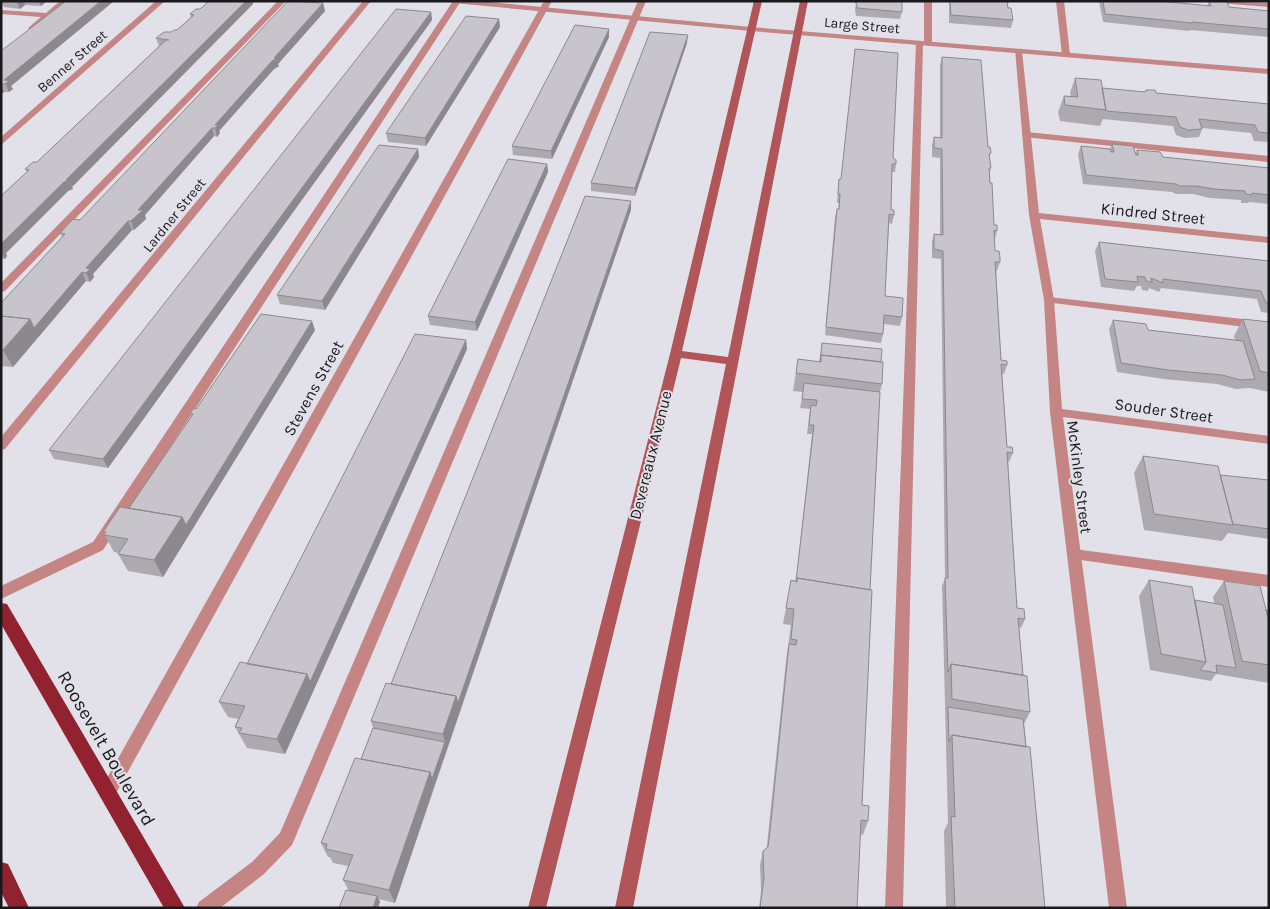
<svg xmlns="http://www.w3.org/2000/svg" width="1270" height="909" font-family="Karla,sans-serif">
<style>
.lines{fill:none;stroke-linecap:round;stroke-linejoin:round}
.service{fill:#c58585;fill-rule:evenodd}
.minor{fill:#c58585;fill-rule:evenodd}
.tertiary{fill:#c58585;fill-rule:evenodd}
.secondary{fill:#b15558;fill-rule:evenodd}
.trunk{fill:#92222f;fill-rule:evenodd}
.wall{fill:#aca9af}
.shaded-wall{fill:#8c898e}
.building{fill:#c8c4cb;stroke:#8c898e}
.labels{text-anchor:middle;stroke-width:4;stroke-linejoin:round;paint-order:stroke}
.far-street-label{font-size:14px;fill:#19191c;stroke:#e2e1e9}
.street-label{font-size:16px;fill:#19191c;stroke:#e2e1e9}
.near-street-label{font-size:19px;fill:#19191c;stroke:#e2e1e9}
</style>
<rect width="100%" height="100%" fill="#e2e1e9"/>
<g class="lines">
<path class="service" d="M60 1H69L32 30 28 28 41 17 1 14V10L46 13Z
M278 1H286L5 291 1 292V283Z
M453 1H461L103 550 1 599V586L93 542Z
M638 1H646L292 845 264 874 220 908H196L199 902 252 862 280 833Z
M924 1H932V44L928 46 924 44Z
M1213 1 1269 3V7L1217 3Z
M916 41 923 43 903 908H885Z
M1026 132 1269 156V162L1023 137 1022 135Z
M1049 297 1269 322V330L1045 302 1044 300Z
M1074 549 1269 575V587L1074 559 1069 558 1067 554 1069 550Z"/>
<path class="minor" d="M156 1H165L1 145V137Z
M363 1H371L5 449 1 450V437Z
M544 1H552L114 797 108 800 102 797 100 792 102 787Z
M1056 1H1064L1070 55 1066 57 1062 55Z
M1015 49 1022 51 1039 213 1269 237V243L1040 219 1054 300 1062 409 1269 436V444L1063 417 1127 908H1109L1050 412 1044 300 1029 215Z"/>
<path class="tertiary" d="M449 1H480L751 27 1269 69V74L751 31 453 3Z"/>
<path class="secondary" d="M754 1H762L682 351 728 357 800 1H808L633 908H615L726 364 681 358 546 908H528L670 354Z"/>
<path class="trunk" d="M1 603 7 604 185 908H164L1 624Z
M1 862 8 864 29 908H9L1 892Z"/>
</g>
<path class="wall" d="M1 1H47L41 6 25 5 20 9 4 7 2 3H1Z
M114 1 11 86 13 89 9 92H4L1 94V51Z
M209 1H252L253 4 72 187 73 189 68 191 6 253 7 256 5 259H1V196L27 172 25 169 37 162 159 46 156 38 177 30 191 17 190 14 200 9Z
M855 1H902V12L900 19 856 16 855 10 856 4 855 3Z
M949 1H1009L1007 6 1013 20 1011 28 949 23Z
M1099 1H1159L1207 6 1209 1 1229 7 1269 11V37L1190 30 1189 31 1103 22Z
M323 3 325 11 278 64 279 66 274 69 219 131 220 133 217 137 214 136 145 215 146 219 134 230H132L93 274 94 277 90 282 86 281 13 367 1 366V303L62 237 60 233 80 220Z
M431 12 432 20 108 468 54 459 49 450Z
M499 19 500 27 426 146 388 142 386 133Z
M609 37 552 159 513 155 512 146Z
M687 43 635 196 591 191V183Z
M855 49 893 158 896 164 895 172H892L891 210 894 215 892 224 889 223 885 296 902 317 900 326 884 324 883 334 881 343 825 335 835 217 837 209H838L839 203H837L838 188 839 179H841Z
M942 57 988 147 991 153 989 158 991 168 989 175 994 225 997 231 995 239H994L995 251 1000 262 997 271H996L1001 360 1007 365 1004 374H1002L1007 447 1013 453 1009 462 1008 461 1017 608 1025 619 1021 628 1019 627 1023 675 1030 712 1024 724 1045 908H946L944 831 948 823 942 586 945 579 941 259 932 258V242L934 234H940V158L932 157V145L934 137 940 138V65Z
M1075 78 1102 88 1145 92 1146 90 1156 93 1269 104V142L1254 141 1251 133 1202 128V129L1199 137 1185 138 1176 135 1173 126 1103 119 1100 126 1060 121 1058 112 1064 96H1071L1070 93Z
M1112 144 1136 153 1137 150 1163 157 1269 168V204L1249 202 1248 203H1241V200L1210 198 1193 194H1176L1172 192 1083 184 1078 154 1081 146 1110 149Z
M418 149 419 157 325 310 280 304 277 295Z
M547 164 548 172 477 331 430 325 428 316Z
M631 210 395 903 379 899 380 902 349 891 343 880 348 866 333 863 330 857H328L321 843 361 759 373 728 371 721 391 684Z
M1099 242 1269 261V313L1261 312 1257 299 1161 288 1159 292 1149 288 1148 291 1142 290 1141 286H1137L1134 291 1101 287 1095 251Z
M1243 319 1269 322V392L1250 388 1236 389 1217 384 1164 379 1117 372 1109 329 1113 320 1148 330 1235 340 1234 336Z
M315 330 163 577 128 571 118 554 119 553 114 552 103 532 129 508 191 416 190 413 196 409Z
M466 340 467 349 285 754 247 748 235 727 238 719 228 717 219 702 247 664Z
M822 343 881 362 882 384 880 392 870 590 862 805 868 821 863 835 860 834 857 908H759L761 891 760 865 763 851 767 849V845L786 661 791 625 783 624 791 580 796 581 812 434H807L810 409 800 408 803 392 793 391 798 359 820 362Z
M1143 456 1220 475 1269 480V539L1228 533 1222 541 1144 530 1134 473Z
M1149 580 1195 600 1214 603 1213 597 1224 581 1266 610 1269 611V683L1216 674 1211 681 1150 670 1139 596Z"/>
<path class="shaded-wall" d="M16 1H23L25 5 20 9Z
M39 1H47L41 6Z
M101 1H114L11 86 13 89 9 92 4 80Z
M246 1H252L253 4 72 187 73 189 68 191 6 253 7 256 5 259 1 252V244Z
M323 3 325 11 278 64 279 66 274 69 219 131 220 133 217 137 215 128V125Z
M431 12 432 20 108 468 103 459Z
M499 19 500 27 426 146 425 138Z
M609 29V37L552 159 551 151Z
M688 35 687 43 635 196V188Z
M1 85 4 92 1 94Z
M212 128 214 136 145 215 146 219 134 230 131 221 138 210Z
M418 149 419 157 325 310 322 301Z
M547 164 548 172 477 331 475 322Z
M631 201V210L434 787 432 779 445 742 443 734Z
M128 221 132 230 93 274 94 277 90 282 86 273V268Z
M82 272 86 281 13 367 3 350 30 319Z
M312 321 315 330 163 577 154 560 182 517Z
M466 340 467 349 285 754 277 739 307 674Z
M430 772 434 787 395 903 389 890Z
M377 896 380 902 378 908H373Z"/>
<path class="building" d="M66 1H101L4 80 9 81 5 84H1V51Z
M209 1H246L66 180H69L64 182 1 244V196L29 170 25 169 33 162H37L166 40H169L156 38 164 32H171L174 30H177L194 15 190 14 196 9H200Z
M288 1 323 3 274 58H277L272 61 215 125H218L215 128H212L138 210H143L131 221H128L86 268 90 269 86 273 82 272 34 328 30 319 1 316V303L65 234 60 233 73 219 80 220Z
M856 1H902V12L857 8 856 2Z
M950 1H1007L1008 8H1011L1013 20 951 15Z
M1103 1H1159L1211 6 1209 1H1222L1227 2 1229 7 1269 11V29L1192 22V23L1105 14Z
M396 9 431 12 103 459 49 450Z
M466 16 499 19 425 138 386 133Z
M575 25 609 29 551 151 512 146Z
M650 32 688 35 635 188 591 183Z
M855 49 898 53 893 158 896 160V164H892L891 210H894V215L889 214 885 296 903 298 902 317 884 315 883 334 826 327 837 209H839L840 194H838L839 179H841Z
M942 57 981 60 988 147H990L991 153 989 154 991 168H989L990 183H992L994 225H997V231L994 230 995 251H999L1000 257V262H995L1001 360 1007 361V365L1001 364 1007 447H1012L1013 453 1007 452 1017 608 1024 609 1025 619 1018 618 1023 675 951 664 948 672 945 578H948L943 251 934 249V234L943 235 942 149 934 148V137L942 138Z
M1075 78 1101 80 1106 110 1065 105 1064 96 1078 97Z
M1102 88 1145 92 1146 90H1155L1156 93 1269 104V133L1258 132 1255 125 1199 119 1202 129 1188 130 1180 127 1176 117 1106 111Z
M1112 144 1133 146 1136 155H1138L1137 150 1160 152 1163 157 1269 168V195L1252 193V195L1246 194 1245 191 1214 189 1197 186H1180L1176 184 1086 175 1081 146 1110 149 1111 152H1114Z
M379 145 418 149 322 301 277 295Z
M508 159 547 164 475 322 428 316Z
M585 196 631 201 458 703 456 696 391 684Z
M1099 242 1269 261V303H1266L1261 291 1163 279V283L1151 278 1152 282 1146 281 1145 277 1137 276 1138 282 1105 279Z
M261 314 312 321 186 525 182 517 129 508 193 414 190 413 194 408 196 409Z
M1 316 30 319 3 350H1Z
M1243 319 1269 322V373L1260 371Z
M1113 320 1146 324 1148 330 1243 341 1255 379 1241 380 1222 375 1168 370 1121 363Z
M415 334 466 340 310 682 307 674 247 664Z
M822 343 882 349 881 362 821 355 820 362Z
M821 355 883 362 882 384 796 373 798 359 821 362Z
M804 383 880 392 870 590 797 578 796 581 814 425H809L811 405 816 406 817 400 802 399Z
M1143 456 1218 466 1233 525 1154 514Z
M1220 475 1269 480V529L1233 524Z
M120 507 182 517 154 560 118 554 128 539 104 535 106 532H103Z
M797 578 872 590 862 805 869 806 868 821 861 820 857 908H760L764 878 763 851 768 847 770 831 789 644 796 645 797 640 791 639 794 609 786 608 791 580 797 582Z
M1149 580 1192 587 1206 662 1161 654Z
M1224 581 1260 586 1269 621V665L1242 661Z
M1195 600 1223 605 1236 668 1216 665 1217 673 1200 670 1206 662Z
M1266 610 1269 611V621Z
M240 662 307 674 277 739 239 733 242 728 235 727 245 706 219 702Z
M951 664 1027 676 1030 712 952 699Z
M386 683 456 696 443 734 371 721Z
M948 707 1023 719 1026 747 952 735 949 742Z
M373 728 445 742 432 779 430 772 361 759Z
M952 735 1030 747 1045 908H955L951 816 955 817Z
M355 758 430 772 389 890 343 880 353 855 326 849 327 844 321 843Z
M346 890 377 896 373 908H339Z"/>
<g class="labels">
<g class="far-street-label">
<text transform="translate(862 25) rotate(5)" y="5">Large Street</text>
<text transform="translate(72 61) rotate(-41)" y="5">Benner Street</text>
<text transform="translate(174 215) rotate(-51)" y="5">Lardner Street</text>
</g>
<g class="street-label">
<text transform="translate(1153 213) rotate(6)" y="6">Kindred Street</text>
<text transform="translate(313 388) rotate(-61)" y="6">Stevens Street</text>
<text transform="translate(1164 410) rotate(8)" y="6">Souder Street</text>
<text transform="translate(650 455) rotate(-76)" y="6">Devereaux Avenue</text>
<text transform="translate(1080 477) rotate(83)" y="6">McKinley Street</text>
</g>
<g class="near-street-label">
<text transform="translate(107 748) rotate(60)" y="7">Roosevelt Boulevard</text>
</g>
</g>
<rect width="1270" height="909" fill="none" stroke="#19191c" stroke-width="5"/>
</svg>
